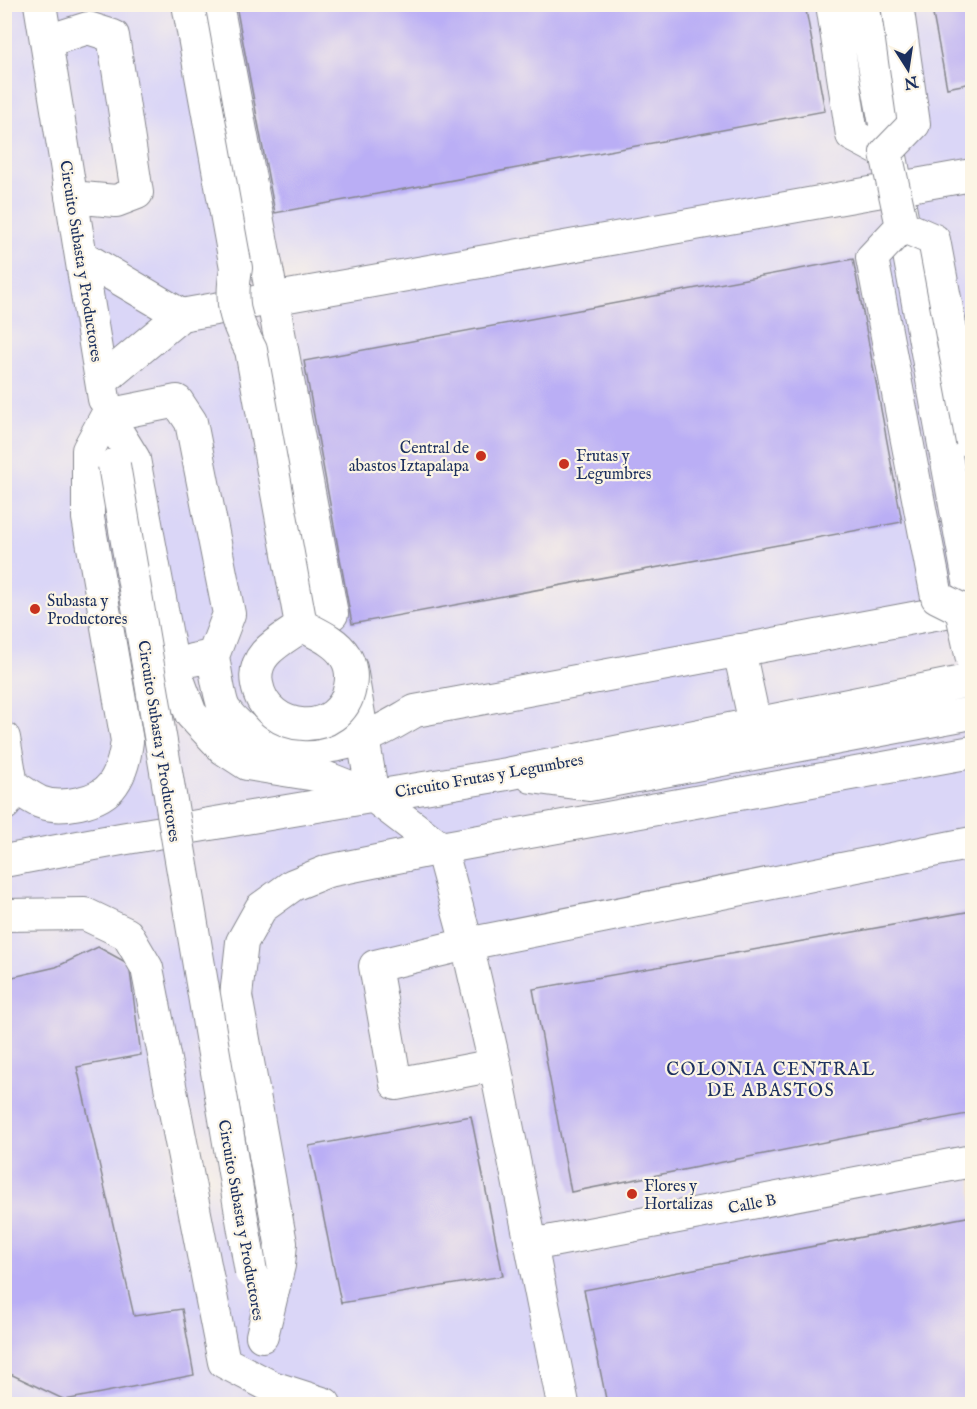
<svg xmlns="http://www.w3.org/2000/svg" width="977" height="1409" font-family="'IM FELL English',serif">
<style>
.built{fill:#dad6f7}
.building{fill:#baaef5}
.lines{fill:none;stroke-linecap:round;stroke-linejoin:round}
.minor-casing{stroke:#86878e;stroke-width:34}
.minor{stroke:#fff;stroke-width:32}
.minor-bridge-casing{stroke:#86878e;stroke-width:34;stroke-linecap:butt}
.minor-bridge{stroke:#fff;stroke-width:32}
.poi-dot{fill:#c8321e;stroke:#fcf5e5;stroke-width:2}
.labels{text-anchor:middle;stroke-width:4.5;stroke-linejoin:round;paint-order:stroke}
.street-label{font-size:16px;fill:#1b2f5e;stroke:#fcf5e5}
.poi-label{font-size:16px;fill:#1b2f5e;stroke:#fcf5e5;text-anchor:start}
.neighbourhood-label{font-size:18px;letter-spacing:1.5px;fill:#1b2f5e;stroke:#fcf5e5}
</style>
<rect width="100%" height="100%" fill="#fcf5e5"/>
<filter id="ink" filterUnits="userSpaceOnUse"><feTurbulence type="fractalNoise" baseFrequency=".0167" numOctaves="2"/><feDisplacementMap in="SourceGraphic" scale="12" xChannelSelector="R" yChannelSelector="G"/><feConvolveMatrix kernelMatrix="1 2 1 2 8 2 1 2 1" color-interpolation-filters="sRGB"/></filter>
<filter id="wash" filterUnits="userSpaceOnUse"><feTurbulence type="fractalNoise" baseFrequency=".008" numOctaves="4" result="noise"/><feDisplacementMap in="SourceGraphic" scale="24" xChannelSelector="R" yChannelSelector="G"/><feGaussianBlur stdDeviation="1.35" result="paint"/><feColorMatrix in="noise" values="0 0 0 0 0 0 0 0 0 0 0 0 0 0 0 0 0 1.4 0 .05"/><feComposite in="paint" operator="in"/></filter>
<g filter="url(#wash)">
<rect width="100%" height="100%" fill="#f1dfbe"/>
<path class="built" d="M5 5H972V1404H5Z"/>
<g id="blocks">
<path class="building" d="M931 4H972V83L947 88Z
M236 5H805L825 111 275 213Z
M853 259 902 522 352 624 304 361Z
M972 911V1113L571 1192 533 989Z
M98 947 129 964 141 1055 77 1067 134 1316 182 1309 194 1375 65 1400 4 1371V979L56 967Z
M471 1116 503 1276 341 1303 309 1146Z
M972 1216V1404H607L584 1290Z"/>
</g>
</g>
<g filter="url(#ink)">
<use href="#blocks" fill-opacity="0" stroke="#86878e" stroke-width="1.5"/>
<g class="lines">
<defs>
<path id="minor" d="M40 4 104 399
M217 4 332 614
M832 4 852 135 886 153
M863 4 969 581
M47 41 88 28 113 36 137 193 116 201 71 197
M81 256 181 315
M102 381 181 315 972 175
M107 415 134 459 172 663 191 714 224 749 247 764 322 776 373 796 441 848 467 944 495 1065 563 1404
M107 415 177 401 191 422 229 614 213 656 192 660
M739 650 755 724
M213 656C215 668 220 702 225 710 255 753 317 755 363 738 381 732 399 720 415 711L972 607
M351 668 373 796
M4 738 12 785 5 804
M532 777 589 785 972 713
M12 785C21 790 30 798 40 802 60 810 100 803 113 784 122 771 125 757 127 741L88 518V450L107 415
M4 861 121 839 507 774 972 680
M4 915 85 914 127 934 147 968 224 1362 272 1387 325 1404
M495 1065 396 1084 375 966 467 944 972 843
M531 1245 972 1161
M262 1336 279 1265 281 1243 236 996 242 942 261 908 293 885 328 871 441 848 972 752"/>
</defs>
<use href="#minor" class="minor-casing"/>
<use href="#minor" class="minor"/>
<defs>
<path id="minor-bridge" d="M188 4 236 268C230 304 234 318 251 350L301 625C316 633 336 641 345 656 351 665 352 677 350 687 341 739 266 735 257 684 252 658 273 645 293 632
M897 4 914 124 886 153 902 226
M902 226 872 258 937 597 961 609 972 659
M902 226 934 240 972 442
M114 465 251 1272"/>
</defs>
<use href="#minor-bridge" class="minor-bridge-casing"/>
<use href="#minor-bridge" class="minor-bridge"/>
</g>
</g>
<g class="poi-dot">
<circle cx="481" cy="456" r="6"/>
<circle cx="564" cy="464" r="6"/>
<circle cx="35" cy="609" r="6"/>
<circle cx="632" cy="1194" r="6"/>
</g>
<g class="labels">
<g class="street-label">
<text transform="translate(82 261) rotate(81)" y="6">Circuito Subasta y Productores</text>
<text transform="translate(160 741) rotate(81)" y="6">Circuito Subasta y Productores</text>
<text transform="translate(489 775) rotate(-10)" y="6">Circuito Frutas y Legumbres</text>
<text transform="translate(752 1203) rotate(-11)" y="6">Calle B</text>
<text transform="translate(242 1220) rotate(80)" y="6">Circuito Subasta y Productores</text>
</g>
<g class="poi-label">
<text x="469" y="453" text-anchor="end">Central de<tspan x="469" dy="18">abastos Iztapalapa</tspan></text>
<text x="576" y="461">Frutas y<tspan x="576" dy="18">Legumbres</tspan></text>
<text x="47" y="606">Subasta y<tspan x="47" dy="18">Productores</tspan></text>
<text x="644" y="1191">Flores y<tspan x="644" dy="18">Hortalizas</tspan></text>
</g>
<g class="neighbourhood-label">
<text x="771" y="1075">COLONIA CENTRAL<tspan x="771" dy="21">DE ABASTOS</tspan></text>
</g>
</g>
<rect width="977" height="1409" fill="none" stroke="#fcf5e5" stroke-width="24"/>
<g transform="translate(908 69) rotate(168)" stroke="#fcf5e5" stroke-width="4.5" paint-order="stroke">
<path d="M0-4.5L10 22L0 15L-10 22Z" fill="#1b2f5e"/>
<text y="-9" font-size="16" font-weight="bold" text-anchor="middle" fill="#1b2f5e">N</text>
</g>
</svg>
